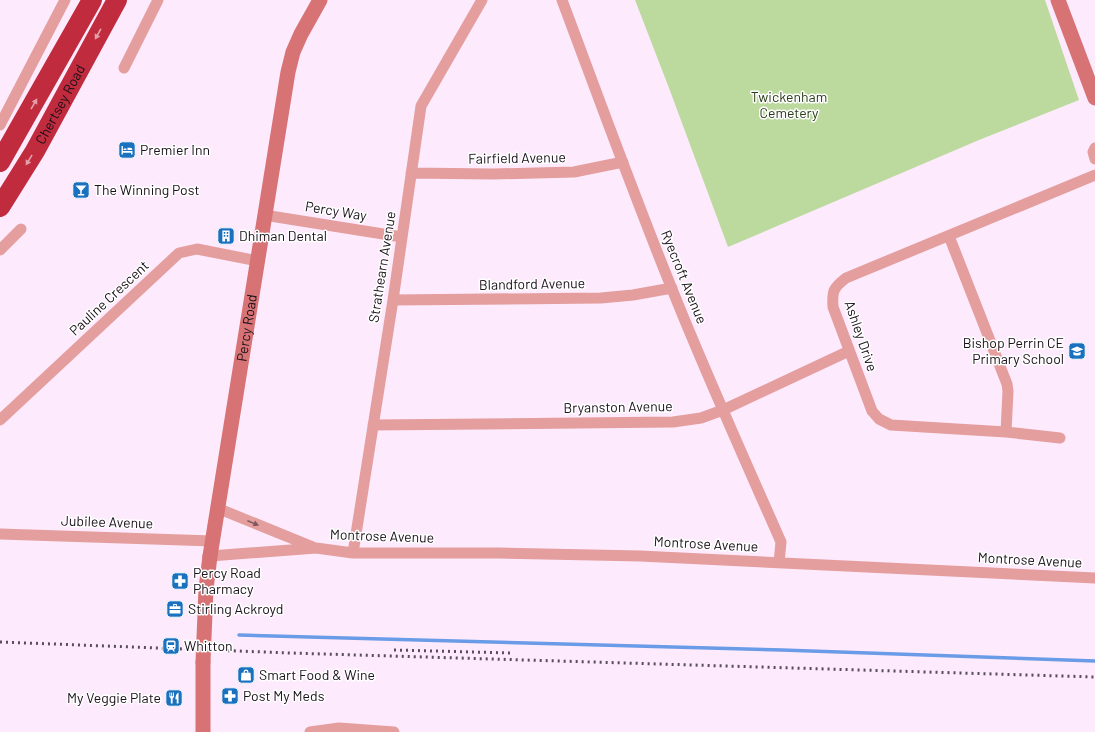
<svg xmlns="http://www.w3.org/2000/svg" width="1095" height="732" font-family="Barlow,sans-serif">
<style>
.green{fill:#bcda9e}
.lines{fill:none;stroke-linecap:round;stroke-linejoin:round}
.stream{stroke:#6a9be7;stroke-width:3.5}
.street{stroke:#e49e9e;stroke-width:11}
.secondary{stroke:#d77375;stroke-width:15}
.highway{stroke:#c12b3e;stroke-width:20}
.rail{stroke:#594d59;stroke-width:3;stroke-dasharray:2 4;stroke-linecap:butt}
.secondary-bridge{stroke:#d77375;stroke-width:15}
.oneway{fill:#e3a0a8}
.oneway2{fill:#7e585c}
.labels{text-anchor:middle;stroke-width:3;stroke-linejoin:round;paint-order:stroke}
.park-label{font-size:14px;fill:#2b3c18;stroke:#fff}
.street-label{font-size:14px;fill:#191119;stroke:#fff}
.poi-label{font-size:14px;fill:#191119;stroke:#fff;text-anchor:start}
</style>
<rect width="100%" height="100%" fill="#fdeafd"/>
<path class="green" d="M635 0H1045L1079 100 979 140 728 247 669 88Z"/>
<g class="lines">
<path class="stream" d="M239 635 782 650 1095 661"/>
<path class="street" d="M562 0C598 96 633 193 672 289 706 374 744 458 781 542L779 563
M124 68 158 0
M0 125 65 0
M1095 148 1093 152 1095 159
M411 173 493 174 574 172 623 162
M264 215 402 237
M949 236 1007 384 1008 391 1006 432
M0 250 21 229
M393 300 601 298 633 295 672 288
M0 420 179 253 197 249 258 261
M373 425 673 422 701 418 723 410 849 351
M1060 438 1006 432 891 425 879 419 872 411 833 307C832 291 833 288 846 278L1095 175
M217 508 313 547
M0 534 213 541
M353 553 393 300 421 106 482 0
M210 556 316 548 353 553H500L640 556 1095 578
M310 732 339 728 394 732"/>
<g class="secondary">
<path d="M1058 0 1095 98"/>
<path id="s1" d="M210 556 288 72 293 52 301 34 320 0"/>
<path d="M203 732V662"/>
</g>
<g class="highway">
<path d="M0 162 92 0"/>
<path id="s2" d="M0 207 35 151 117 0"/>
</g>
<path class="rail" d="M0 642 290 653 1095 677
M394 650 512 653"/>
<path class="secondary-bridge" d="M203 662 206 589 210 556"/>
</g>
<defs><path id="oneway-solid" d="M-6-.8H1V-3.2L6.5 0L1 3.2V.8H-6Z"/></defs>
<g class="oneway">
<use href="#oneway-solid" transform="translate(98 34) rotate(119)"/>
<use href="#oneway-solid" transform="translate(34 104) rotate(-60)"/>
<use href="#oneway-solid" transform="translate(29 160) rotate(121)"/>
</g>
<use class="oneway2" href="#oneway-solid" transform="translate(253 523) rotate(22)"/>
<defs>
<symbol id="hotel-square" viewBox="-11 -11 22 22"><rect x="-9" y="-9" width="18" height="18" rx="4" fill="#1a71be" stroke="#fff"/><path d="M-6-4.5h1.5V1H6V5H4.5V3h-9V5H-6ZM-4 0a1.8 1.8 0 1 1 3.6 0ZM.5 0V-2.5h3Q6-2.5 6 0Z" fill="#fff"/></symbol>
<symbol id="bar-square" viewBox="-11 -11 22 22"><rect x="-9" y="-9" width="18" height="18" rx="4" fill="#1a71be" stroke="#fff"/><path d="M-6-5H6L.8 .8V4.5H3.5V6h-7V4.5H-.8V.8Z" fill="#fff"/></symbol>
<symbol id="building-square" viewBox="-11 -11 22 22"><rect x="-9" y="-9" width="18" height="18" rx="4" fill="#1a71be" stroke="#fff"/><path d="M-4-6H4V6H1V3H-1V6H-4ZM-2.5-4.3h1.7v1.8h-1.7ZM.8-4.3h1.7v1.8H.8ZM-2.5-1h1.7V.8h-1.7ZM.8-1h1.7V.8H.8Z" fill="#fff"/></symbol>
<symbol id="school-square" viewBox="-11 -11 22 22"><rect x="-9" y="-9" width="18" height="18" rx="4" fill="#1a71be" stroke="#fff"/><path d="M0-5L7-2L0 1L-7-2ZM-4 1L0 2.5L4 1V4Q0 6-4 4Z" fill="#fff"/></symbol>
<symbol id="pharmacy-square" viewBox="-11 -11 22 22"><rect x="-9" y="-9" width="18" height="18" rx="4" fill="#1a71be" stroke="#fff"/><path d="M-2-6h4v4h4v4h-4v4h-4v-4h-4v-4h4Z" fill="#fff"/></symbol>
<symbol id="office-square" viewBox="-11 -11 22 22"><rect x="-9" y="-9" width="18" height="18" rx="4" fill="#1a71be" stroke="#fff"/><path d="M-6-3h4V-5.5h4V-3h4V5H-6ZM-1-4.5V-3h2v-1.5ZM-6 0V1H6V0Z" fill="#fff"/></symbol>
<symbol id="station-square" viewBox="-11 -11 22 22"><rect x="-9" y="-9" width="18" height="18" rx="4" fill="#1a71be" stroke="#fff"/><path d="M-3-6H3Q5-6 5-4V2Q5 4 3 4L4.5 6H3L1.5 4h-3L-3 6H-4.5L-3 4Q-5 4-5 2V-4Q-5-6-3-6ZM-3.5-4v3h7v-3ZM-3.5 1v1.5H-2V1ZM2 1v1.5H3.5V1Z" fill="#fff"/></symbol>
<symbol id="shop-square" viewBox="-11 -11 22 22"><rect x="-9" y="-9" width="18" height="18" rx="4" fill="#1a71be" stroke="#fff"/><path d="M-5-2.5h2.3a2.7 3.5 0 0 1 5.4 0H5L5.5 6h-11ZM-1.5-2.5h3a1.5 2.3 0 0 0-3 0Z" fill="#fff"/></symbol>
<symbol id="restaurant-square" viewBox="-11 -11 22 22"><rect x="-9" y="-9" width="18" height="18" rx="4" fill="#1a71be" stroke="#fff"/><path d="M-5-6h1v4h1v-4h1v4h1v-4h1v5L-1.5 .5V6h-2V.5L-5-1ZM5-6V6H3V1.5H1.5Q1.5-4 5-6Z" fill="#fff"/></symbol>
</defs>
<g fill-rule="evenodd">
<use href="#hotel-square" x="117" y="140" width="20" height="20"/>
<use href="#bar-square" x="71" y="180" width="20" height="20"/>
<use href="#building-square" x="216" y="226" width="20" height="20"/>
<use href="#school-square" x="1067" y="341" width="20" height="20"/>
<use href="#pharmacy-square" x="170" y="571" width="20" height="20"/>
<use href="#office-square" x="165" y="599" width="20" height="20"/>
<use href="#station-square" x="161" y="636" width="20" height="20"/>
<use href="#shop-square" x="236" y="665" width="20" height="20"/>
<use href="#pharmacy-square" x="220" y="686" width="20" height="20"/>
<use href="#restaurant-square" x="164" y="688" width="20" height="20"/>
</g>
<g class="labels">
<g class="park-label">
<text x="789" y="102">Twickenham<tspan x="789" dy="16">Cemetery</tspan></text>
</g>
<g class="street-label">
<text dy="5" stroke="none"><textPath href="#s2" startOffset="119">Chertsey Road</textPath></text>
<text transform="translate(517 158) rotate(-1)" y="5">Fairfield Avenue</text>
<text transform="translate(336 211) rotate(9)" y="5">Percy Way</text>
<text transform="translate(382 267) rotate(-81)" y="5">Strathearn Avenue</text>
<text transform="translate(684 277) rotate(68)" y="5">Ryecroft Avenue</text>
<text transform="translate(532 284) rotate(-1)" y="5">Blandford Avenue</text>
<text transform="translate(109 298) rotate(-43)" y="5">Pauline Crescent</text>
<text dy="5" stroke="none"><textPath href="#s1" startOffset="231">Percy Road</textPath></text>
<text transform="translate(861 336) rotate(71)" y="5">Ashley Drive</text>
<text transform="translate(618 407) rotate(-1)" y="5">Bryanston Avenue</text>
<text transform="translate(107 522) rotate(2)" y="5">Jubilee Avenue</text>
<text transform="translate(382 536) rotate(2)" y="5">Montrose Avenue</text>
<text transform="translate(706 544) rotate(3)" y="5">Montrose Avenue</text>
<text transform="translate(1030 560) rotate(3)" y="5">Montrose Avenue</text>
</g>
<g class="poi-label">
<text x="140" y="155">Premier Inn</text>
<text x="94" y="195">The Winning Post</text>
<text x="239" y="241">Dhiman Dental</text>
<text x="1064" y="348" text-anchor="end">Bishop Perrin CE<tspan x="1064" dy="16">Primary School</tspan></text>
<text x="193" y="578">Percy Road<tspan x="193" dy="16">Pharmacy</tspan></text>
<text x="188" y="614">Stirling Ackroyd</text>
<text x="184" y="651">Whitton</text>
<text x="259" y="680">Smart Food &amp; Wine</text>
<text x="243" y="701">Post My Meds</text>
<text x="161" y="703" text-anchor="end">My Veggie Plate</text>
</g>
</g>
</svg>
